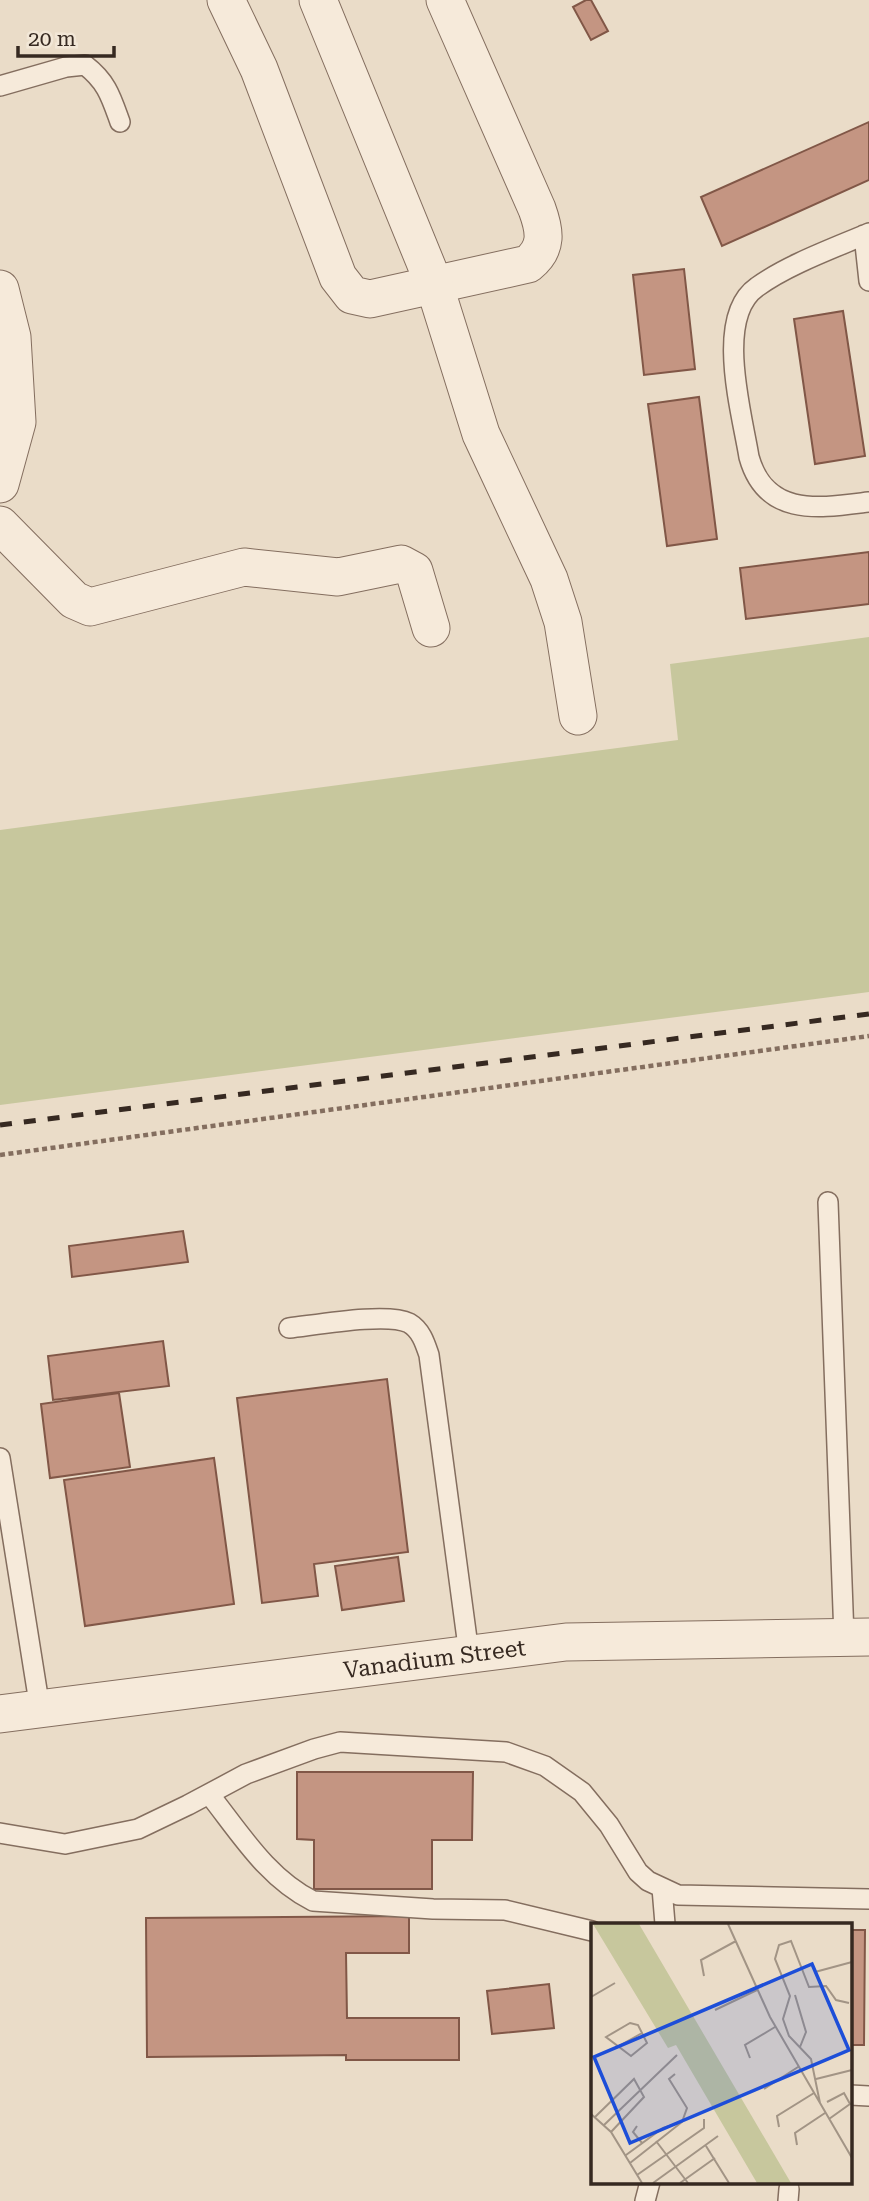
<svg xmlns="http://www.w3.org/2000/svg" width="869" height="2201" font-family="'Roboto Serif',serif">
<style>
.green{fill:#c7c79d}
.building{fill:#c49582;stroke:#815747;stroke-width:2}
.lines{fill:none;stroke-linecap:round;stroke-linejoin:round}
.service-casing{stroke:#846e5f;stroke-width:22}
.minor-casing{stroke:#846e5f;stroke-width:39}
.path{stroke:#846e5f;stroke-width:4.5;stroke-dasharray:5 3.5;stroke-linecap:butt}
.service{stroke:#f6eada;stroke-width:19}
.minor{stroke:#f6eada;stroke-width:37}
.rail{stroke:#362921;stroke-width:5;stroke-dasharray:12 12;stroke-linecap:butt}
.labels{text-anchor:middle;stroke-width:5;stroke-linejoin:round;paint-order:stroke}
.street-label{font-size:23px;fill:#362921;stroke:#f2e7d7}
.inset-road{fill:none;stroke:#a29485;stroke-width:2}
.view{fill:#1d4ed8;fill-opacity:0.15;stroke:#1d4ed8;stroke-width:3.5}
.inset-edge{fill:none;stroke:#362921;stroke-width:3.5}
</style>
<rect width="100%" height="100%" fill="#eadcc8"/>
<path class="green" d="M869 637V992L0 1105V830L678 740 670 664Z"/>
<path class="building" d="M586 0H591L608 31 591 40 573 7Z
M869 122V180L722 246 701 197Z
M684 269 695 369 644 375 633 275Z
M843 311 865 456 815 464 794 319Z
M699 397 717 539 667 546 648 404Z
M869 552V604L746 619 740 568Z
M183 1231 188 1262 72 1277 69 1246Z
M163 1341 169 1386 53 1400 48 1356Z
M387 1379 408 1552 314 1564 318 1596 262 1603 237 1398Z
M119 1393 130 1467 50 1478 41 1404Z
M214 1458 234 1604 85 1626 64 1480Z
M398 1557 404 1601 342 1610 335 1566Z
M297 1772H473L472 1840H432V1889H314V1840L297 1839Z
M409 1916V1953H346L347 2018H459V2060H346V2055L147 2057 146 1918Z
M850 1930H865L864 2045H850Z
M549 1984 554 2028 492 2034 487 1991Z"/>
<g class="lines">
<defs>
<path id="service" d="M0 86 66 67 85 65C107 82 111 97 120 122
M869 233C834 248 787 265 757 287 714 317 742 413 749 457 766 518 820 508 869 502
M864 235 869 281
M828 1202 844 1637
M289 1328C316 1325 387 1312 409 1323 421 1330 425 1343 429 1355L469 1654
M0 1458 40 1709
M209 1794C240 1833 267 1878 313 1901L433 1909 505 1910 592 1931
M0 1833 65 1844 138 1829 188 1805 246 1774 314 1749 340 1742 506 1752 545 1766 582 1792 609 1825 638 1872 648 1881 678 1895 869 1899
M662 1888 665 1924
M850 2095 869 2096
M645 2201 650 2182
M788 2201 789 2189"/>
<g id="minor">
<path d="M226 0 259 69 338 277 352 295 370 299 528 264C548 248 545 231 537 209L445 0"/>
<path d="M318 0 434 284 481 434 549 579 563 622 578 716"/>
<path d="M0 289 12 337 17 422 0 484"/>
<path d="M0 525 74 600 90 607 244 567 338 577 401 564 414 571 431 628"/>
<path id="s1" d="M0 1714 566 1642 869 1637"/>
</g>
</defs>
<use href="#service" class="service-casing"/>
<use href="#minor" class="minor-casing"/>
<path class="path" d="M0 1155 869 1036"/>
<use href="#service" class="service"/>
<use href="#minor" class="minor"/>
<path class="rail" d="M0 1125 869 1014"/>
</g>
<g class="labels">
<g class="street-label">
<text dy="8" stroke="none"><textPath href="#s1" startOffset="438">Vanadium Street</textPath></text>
</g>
</g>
<g transform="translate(591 1923)">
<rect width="261" height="261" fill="#eadcc8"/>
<path d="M2 1H48L200 260H166L85 122 77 125Z" fill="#c7c79d"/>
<path class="inset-road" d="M137 1 179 94 261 235M224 49 261 39M113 53 110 37 145 18M204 72 215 109 209 124M0 74 24 60M124 87 166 67M39 100 47 102 56 120 40 133 15 114ZM26 124 51 110M159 135 154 122 184 104M225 156 261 147M173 166 207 144M236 179 253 170 259 181 238 196M229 180 220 136 198 113 192 96 199 73 184 36 188 22 200 18 218 64 235 63 245 77 258 80M0 191 20 209 51 260M4 194 43 156 53 174 20 209M13 202 86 132M46 203 42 209 51 220M188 204 186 193 223 170M65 218 97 260M206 222 204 210 234 190M115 223 138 260M35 232 72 205 91 199M39 240 91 199 96 185 78 156 84 151M46 252 113 205V196M62 260 127 213M89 260 124 235"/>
<path class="view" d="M221 41 258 127 39 220 3 134Z"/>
<rect width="261" height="261" class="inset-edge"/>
</g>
<path d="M18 46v10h96v-10" fill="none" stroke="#362921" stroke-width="3.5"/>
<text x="28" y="46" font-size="21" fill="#362921" stroke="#f2e7d7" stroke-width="5" paint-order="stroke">20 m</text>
</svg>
